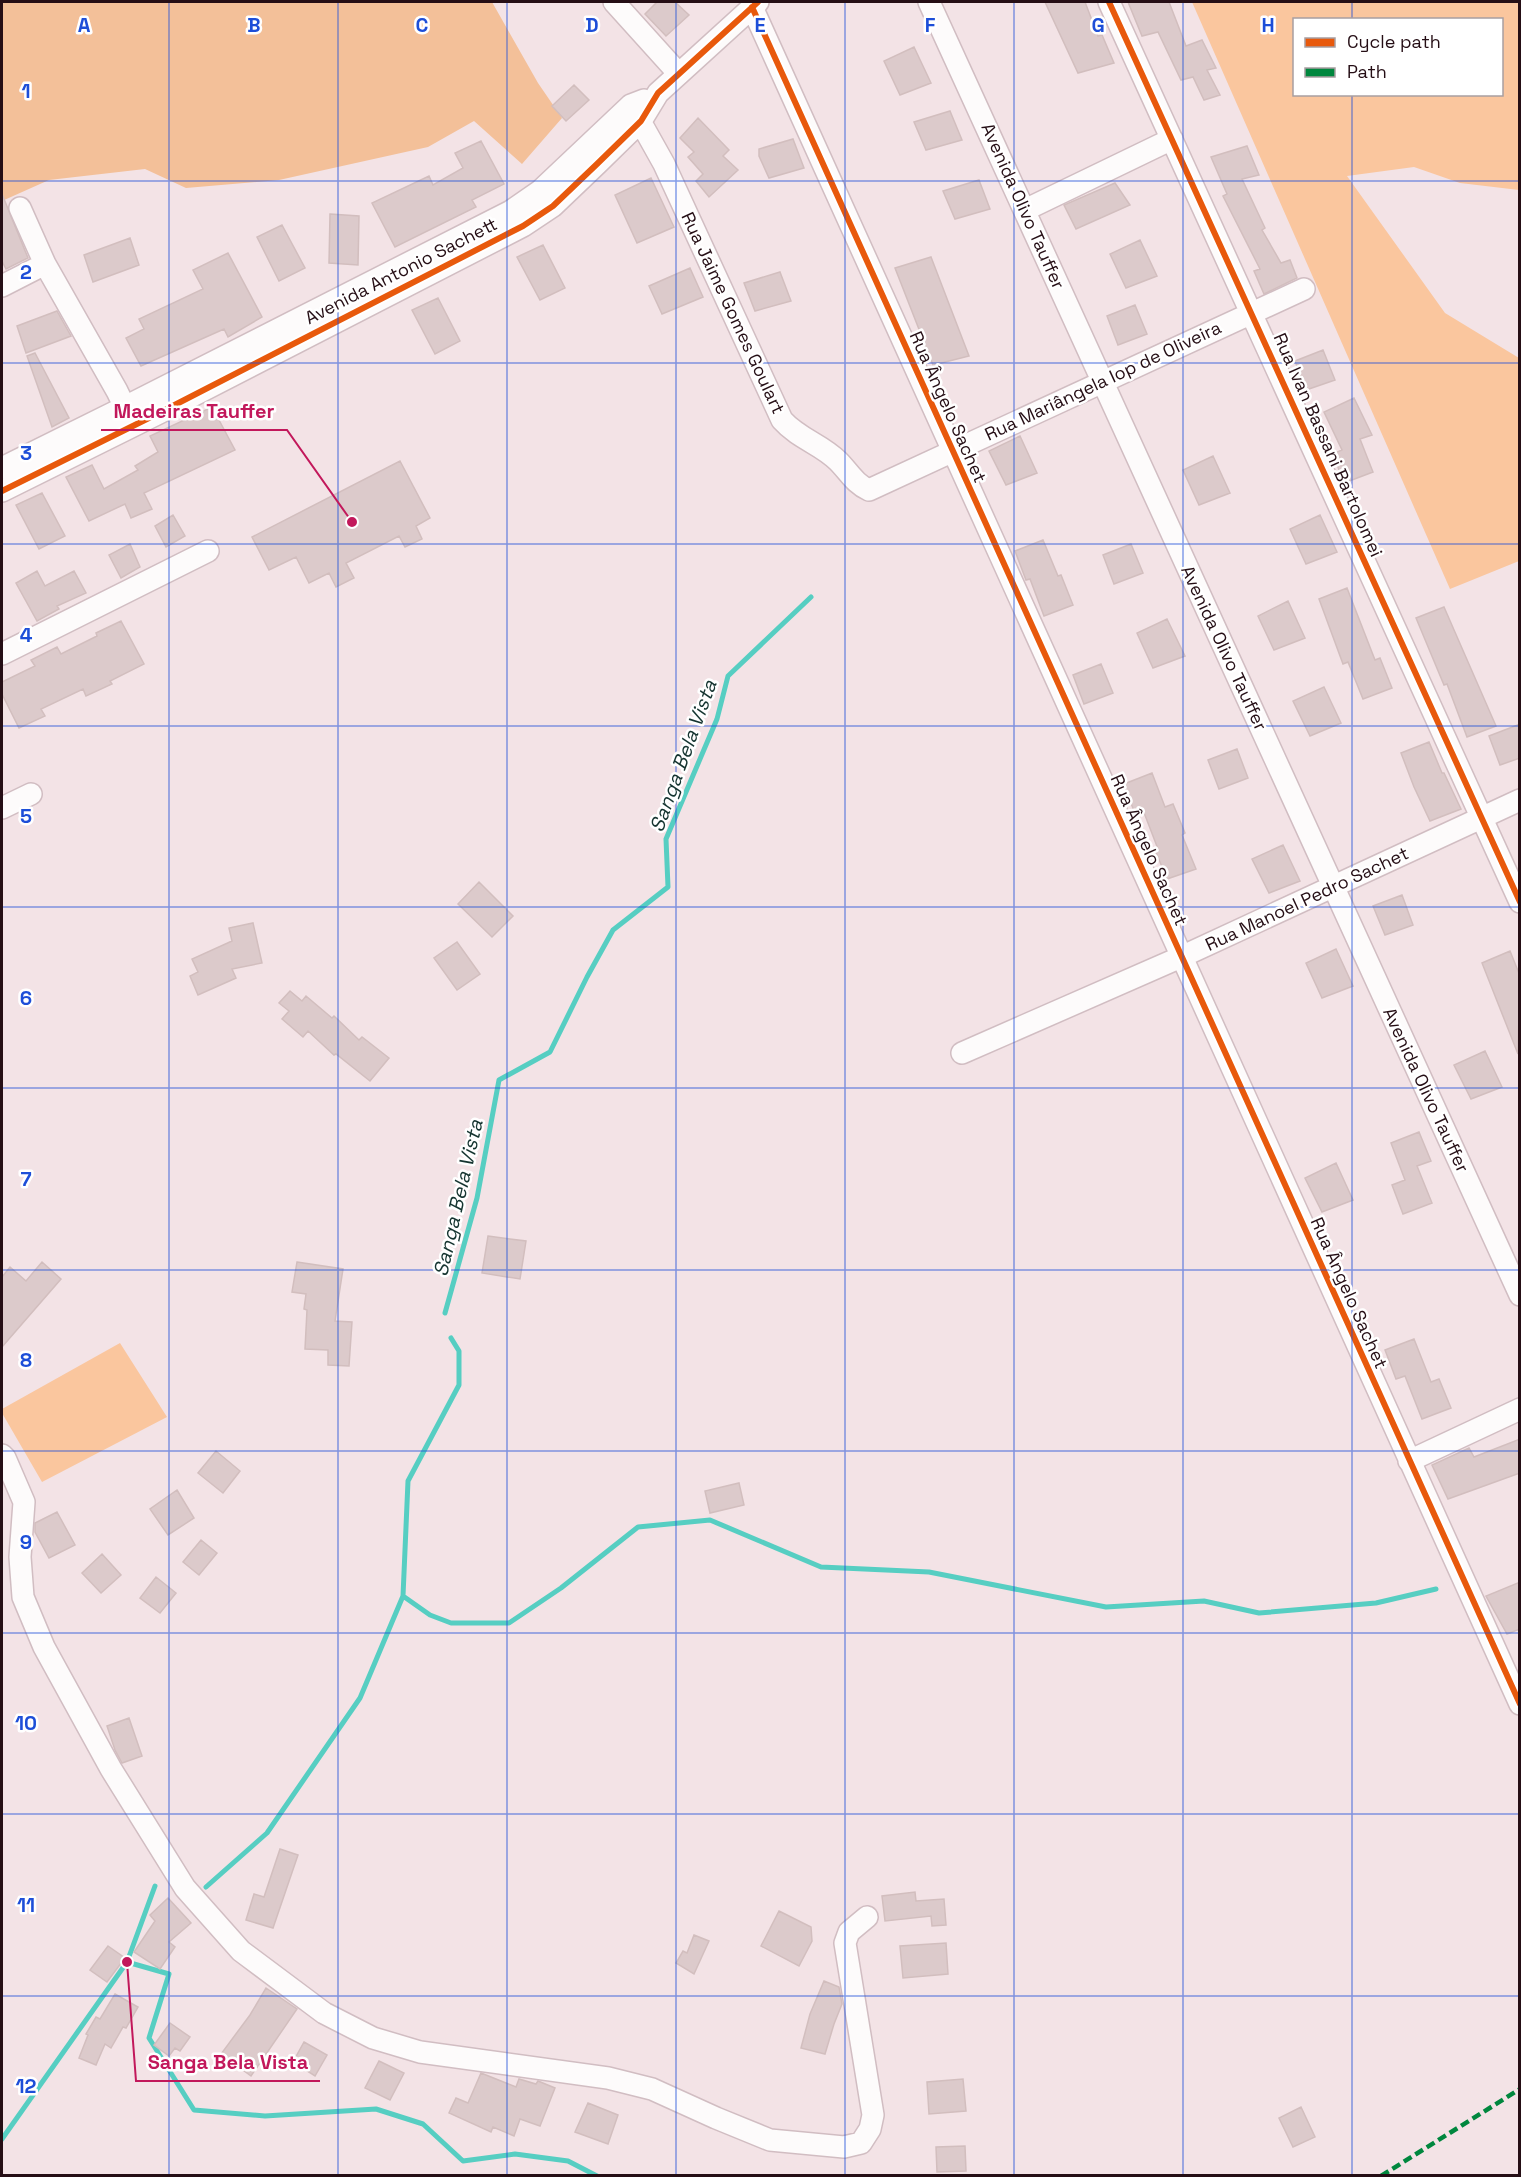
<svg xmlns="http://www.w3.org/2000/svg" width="1521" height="2177" font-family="'Space Grotesk',sans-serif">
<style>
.green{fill:#fac69e;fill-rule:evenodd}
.forest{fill:#f3c099}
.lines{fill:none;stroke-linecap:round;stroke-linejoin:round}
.stream{stroke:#56cec2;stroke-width:5}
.building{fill:#dccacb;stroke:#d2bebe;stroke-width:1.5}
.minor-casing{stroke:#d1bdc2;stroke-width:24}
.minor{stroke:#fdfbfb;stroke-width:21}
.quiet{stroke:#00873e;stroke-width:4.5;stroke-dasharray:9 4.5;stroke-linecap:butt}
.cycleway-casing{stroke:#fff;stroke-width:10}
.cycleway{stroke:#e8590c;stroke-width:6}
.grid{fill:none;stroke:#1d4ed8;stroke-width:1.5;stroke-opacity:0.55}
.labels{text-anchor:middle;stroke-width:5;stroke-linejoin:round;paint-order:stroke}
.street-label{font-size:18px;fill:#250e15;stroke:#fff}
.water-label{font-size:20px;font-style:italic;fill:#153430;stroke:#fff}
.grid-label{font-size:20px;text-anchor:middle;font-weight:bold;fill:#1d4ed8;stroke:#fff;stroke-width:5;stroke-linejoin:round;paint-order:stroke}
.leader{fill:none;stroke:#c2185b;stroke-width:2}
.callout-dot{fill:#c2185b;stroke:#fff;stroke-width:2}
.callout-label{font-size:20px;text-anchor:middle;font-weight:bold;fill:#c2185b;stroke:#fff;stroke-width:5;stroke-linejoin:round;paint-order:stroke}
</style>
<rect width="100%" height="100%" fill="#f3e3e6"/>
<path class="green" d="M1192 2H1519V190L1460 183 1414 167 1347 176 1445 313 1519 358V561L1450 589ZM1294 20H1502V94H1294Z
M120 1343 167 1417 42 1482 2 1413V1409Z"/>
<path class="forest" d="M2 2H492L538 83 562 118 522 164 474 121 428 147 279 180 186 188 145 169 49 180 2 201Z"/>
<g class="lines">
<path class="stream" d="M445 1313 477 1198 499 1080 550 1052 587 977 613 930 668 887 666 839 717 719 728 676 811 597
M403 1596 430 1615 451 1623H509L561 1588 638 1527 710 1520 821 1567 929 1572 1106 1607 1204 1601 1259 1613 1376 1603 1436 1589
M206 1887 267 1833 360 1698 403 1596 408 1481 459 1385V1351L451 1338
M127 1962 169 1974 149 2038 194 2110 265 2116 376 2109 423 2124 463 2161 515 2154 568 2161 597 2176
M2 2139 127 1962 155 1886"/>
</g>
<path class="building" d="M657 2H675L689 15 666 36 645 14Z
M1045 2H1085L1098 36 1102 35 1114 63 1078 73Z
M1128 2H1169L1186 46 1202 40 1216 68 1207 70 1220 95 1204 100 1193 77 1181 80 1158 32 1142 36Z
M914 47 931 83 900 95 884 61Z
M574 85 589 100 566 121 552 106Z
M950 111 962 140 926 150 914 122Z
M698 118 729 150 723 156 738 170 709 197 696 181 703 174 688 157 694 152 680 138Z
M793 139 804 168 769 178 759 156V149Z
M481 141 504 184 472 200 476 207 395 247 372 203 429 176 433 185 463 168 455 153Z
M1247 146 1259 175 1242 179 1265 228 1262 230 1281 263 1290 260 1297 278 1264 294 1254 271 1260 269 1223 196 1227 194 1211 157Z
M651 178 674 227 637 243 615 195Z
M979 180 990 209 955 219 943 191Z
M1115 183 1130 205 1076 229 1064 205Z
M2 194 28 258 6 269 2 261Z
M330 214 359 216 358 265 329 263Z
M282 225 305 268 279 281 257 237Z
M130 238 139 265 93 282 84 255Z
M1140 240 1157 276 1126 288 1110 254Z
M543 245 565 288 540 300 517 257Z
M228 253 262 317 228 337 224 329 141 366 126 338 144 329 139 319 203 289 193 270Z
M931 257 969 356 933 365 895 268Z
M690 268 703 297 662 314 649 286Z
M780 272 791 301 755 311 744 283Z
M438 298 460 341 435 354 412 310Z
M1135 305 1147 334 1118 345 1107 316Z
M57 311 71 336 26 353 17 326Z
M1323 350 1335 380 1306 390 1295 361Z
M35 353 69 418 52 427 27 356Z
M1354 398 1372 435 1360 439 1373 472 1344 483 1333 454 1342 450 1324 412Z
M212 407 235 450 144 493 152 509 131 518 125 504 89 521 66 477 92 465 104 489 138 470 135 466 158 452 150 436Z
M1020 436 1037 473 1006 485 989 451Z
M1213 456 1230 493 1199 505 1183 470Z
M400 461 430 518 416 526 422 539 405 547 399 536 346 563 354 578 336 587 329 573 309 583 296 557 269 570 252 537Z
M42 493 65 536 39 549 16 505Z
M173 515 185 536 166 547 155 526Z
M1320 515 1337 552 1306 564 1290 529Z
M1043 540 1058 576 1061 575 1073 605 1044 616 1030 579 1026 580 1015 551Z
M130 544 140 567 121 578 109 555Z
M1131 544 1143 573 1114 584 1103 555Z
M37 571 45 586 74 571 86 593 57 606 59 609 37 621 16 583Z
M1347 588 1375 660 1380 658 1392 688 1363 699 1348 662 1343 664 1319 599Z
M1288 601 1305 638 1274 650 1258 616Z
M1444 607 1496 726 1467 737 1447 684 1444 685 1416 618Z
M1167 619 1185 656 1153 668 1137 633Z
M121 621 144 664 110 681 112 684 86 696 83 689 41 709 45 716 19 728 2 694V682L35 666 31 660 57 647 61 654 97 636 96 633Z
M1101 664 1113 693 1084 704 1073 675Z
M1324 687 1341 723 1310 736 1293 701Z
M1520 724V758L1500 765 1489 736Z
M1429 742 1442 773H1444L1461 809 1430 821 1414 787 1401 753Z
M1237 749 1248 778 1219 789 1208 760Z
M1152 773 1165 807 1173 804 1185 833 1182 835 1196 869 1167 879 1155 850 1158 849 1143 810 1135 814 1124 784Z
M1283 845 1300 881 1269 893 1252 859Z
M479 882 513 916 492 937 458 904Z
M1402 895 1413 925 1385 935 1373 906Z
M253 923 262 963 232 969 236 978 198 995 190 976 198 972 192 959 232 941 229 928Z
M457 942 480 974 457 990 434 958Z
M1336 949 1353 986 1322 998 1306 963Z
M1510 951 1520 976 1518 1054 1482 963Z
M290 991 302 1001 306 996 332 1018 334 1016 359 1040 362 1037 389 1058 370 1081 336 1054 334 1055 308 1031 303 1037 282 1019 289 1011 279 1003Z
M1485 1051 1502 1087 1471 1099 1454 1065Z
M1419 1132 1431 1161 1417 1166 1432 1203 1403 1214 1392 1185 1405 1180 1391 1143Z
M1336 1163 1353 1200 1322 1212 1305 1178Z
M488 1236 526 1241 520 1279 482 1273Z
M42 1262 61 1279 2 1347V1277L10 1267 26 1281Z
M297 1262 343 1269 335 1321 352 1322 349 1366 328 1365V1350L305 1349 307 1310 304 1309 306 1294 292 1292Z
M1414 1339 1431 1382 1439 1379 1451 1408 1422 1419 1405 1376 1396 1379 1385 1350Z
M1520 1439V1473L1448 1499 1432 1465 1469 1448 1474 1457Z
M216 1451 240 1471 223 1493 198 1473Z
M739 1483 744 1505 710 1513 705 1491Z
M177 1490 194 1518 168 1535 150 1509Z
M57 1512 75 1545 49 1558 35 1532V1523Z
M201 1540 217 1553 199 1575 183 1562Z
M102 1554 121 1575 101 1593 82 1573Z
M156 1577 176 1593 160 1613 140 1598Z
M1520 1582V1629L1507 1634 1486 1596Z
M129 1718 142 1756 122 1763 115 1750 107 1726Z
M280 1849 298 1855 273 1928 246 1920 254 1894 264 1897Z
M915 1892 916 1901 944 1899 946 1925 932 1926 931 1916 885 1921 882 1896Z
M168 1898 191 1923 169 1942 175 1947 160 1969 134 1952 155 1921 150 1915Z
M779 1911 811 1927 812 1941 799 1966 761 1946Z
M694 1935 709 1941 694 1974 676 1963 683 1951 687 1953Z
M946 1943 948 1974 903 1978 900 1946Z
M108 1946 125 1958 107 1982 90 1970Z
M824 1981 839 1987 842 2004 834 2024 825 2054 801 2048 810 2014Z
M266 1988 297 2009 251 2076 221 2054 250 2015Z
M115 1994 138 2007 126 2028 123 2027 111 2048 105 2044 96 2065 79 2058 88 2035 86 2034 96 2017 100 2019Z
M170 2023 190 2037 180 2051 175 2048 169 2056 154 2045Z
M304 2042 327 2055 315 2076 293 2062Z
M379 2061 404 2073 390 2100 365 2088Z
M481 2073 516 2087 519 2079 536 2084 538 2081 555 2088 540 2126 520 2119 514 2136 493 2127 491 2132 449 2113 456 2098 468 2103Z
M963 2079 966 2111 929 2114 927 2082Z
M588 2103 618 2115 608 2144 575 2132Z
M1301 2107 1315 2137 1293 2147 1279 2118Z
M965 2146 966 2171 937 2172 936 2147Z"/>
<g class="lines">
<defs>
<path id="minor" d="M614 2 679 74
M929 2 1520 1295
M1109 2 1520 902
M752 7 1520 1704
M631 105 664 164 782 420C799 439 821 444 838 461 849 472 855 484 869 490L1304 289
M20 208 45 264 117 391 131 420
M1025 210 1172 139
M2 286 45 264
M2 468 125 407 511 211 540 191 631 105 644 100
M2 491 159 413 523 226 553 206 597 164 641 121 658 93 758 2
M2 654 208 551
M2 808 31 794
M962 1053 1181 957 1520 800
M2 1455 5 1458 24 1502 20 1557 23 1597 44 1647 111 1769 185 1888 241 1951 324 2013 373 2038 420 2052 608 2078 652 2089 716 2118 770 2140 844 2147 861 2143 870 2129 873 2115 845 1943 849 1932 867 1917
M1409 1461 1520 1409"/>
</defs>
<use href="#minor" class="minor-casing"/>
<use href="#minor" class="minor"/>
<path class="quiet" d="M1381 2176 1520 2089"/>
<defs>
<path id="cycleway" d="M1109 2 1520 902
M752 7 1520 1704
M2 491 159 413 523 226 553 206 597 164 641 121 658 93 758 2"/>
</defs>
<use href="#cycleway" class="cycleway-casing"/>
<use href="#cycleway" class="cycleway"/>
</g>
<path class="grid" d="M169 2V2176M338 2V2176M507 2V2176M676 2V2176M845 2V2176M1014 2V2176M1183 2V2176M1352 2V20M1352 94V2176M2 181H1520M2 363H1520M2 544H1520M2 726H1520M2 907H1520M2 1088H1520M2 1270H1520M2 1451H1520M2 1633H1520M2 1814H1520M2 1996H1520"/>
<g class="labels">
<g class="street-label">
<text transform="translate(1023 206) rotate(66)" y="6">Avenida Olivo Tauffer</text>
<text transform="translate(401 271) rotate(-27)" y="6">Avenida Antonio Sachett</text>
<text transform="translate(733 313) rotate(65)" y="6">Rua Jaime Gomes Goulart</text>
<text transform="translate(1103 381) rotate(-25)" y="6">Rua Mariângela Iop de Oliveira</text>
<text transform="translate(948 407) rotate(66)" y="6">Rua Ângelo Sachet</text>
<text transform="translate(1328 445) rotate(66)" y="6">Rua Ivan Bassani Bartolomei</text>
<text transform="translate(1224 648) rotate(65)" y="6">Avenida Olivo Tauffer</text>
<text transform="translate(1149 850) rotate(66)" y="6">Rua Ângelo Sachet</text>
<text transform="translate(1307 899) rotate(-25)" y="6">Rua Manoel Pedro Sachet</text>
<text transform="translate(1426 1090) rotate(65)" y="6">Avenida Olivo Tauffer</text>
<text transform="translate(1349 1293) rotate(66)" y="6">Rua Ângelo Sachet</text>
</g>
<g class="water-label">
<text transform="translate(683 756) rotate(-70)" y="7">Sanga Bela Vista</text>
<text transform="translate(458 1198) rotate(-77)" y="7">Sanga Bela Vista</text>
</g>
</g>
<g class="grid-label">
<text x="84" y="32">A</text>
<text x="254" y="32">B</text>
<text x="422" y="32">C</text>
<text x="592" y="32">D</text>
<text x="760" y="32">E</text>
<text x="930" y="32">F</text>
<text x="1098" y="32">G</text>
<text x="1268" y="32">H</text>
<text x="26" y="98">1</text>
<text x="26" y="279">2</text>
<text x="26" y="460">3</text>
<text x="26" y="642">4</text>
<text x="26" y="823">5</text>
<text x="26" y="1005">6</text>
<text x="26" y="1186">7</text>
<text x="26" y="1367">8</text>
<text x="26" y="1549">9</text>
<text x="26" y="1730">10</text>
<text x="26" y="1912">11</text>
<text x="26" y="2093">12</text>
</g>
<path class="leader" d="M352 522L287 430H101M127 1962L136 2081H320"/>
<g class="callout-dot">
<circle cx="352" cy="522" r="6"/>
<circle cx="127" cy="1962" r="6"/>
</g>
<g class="callout-label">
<text x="194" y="418">Madeiras Tauffer</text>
<text x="228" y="2069">Sanga Bela Vista</text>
</g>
<rect width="1521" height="2177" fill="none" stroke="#250e15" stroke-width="6"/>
<rect x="1293" y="18" width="210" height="78" fill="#ffffff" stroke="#a89fa1" stroke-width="1.5"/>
<rect x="1305" y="38" width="30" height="9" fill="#e8590c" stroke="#a89fa1" stroke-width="1.5"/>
<text x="1347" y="48" font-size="18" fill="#250e15">Cycle path</text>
<rect x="1305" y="68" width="30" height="9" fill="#00873e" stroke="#a89fa1" stroke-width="1.5"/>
<text x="1347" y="78" font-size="18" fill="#250e15">Path</text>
</svg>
